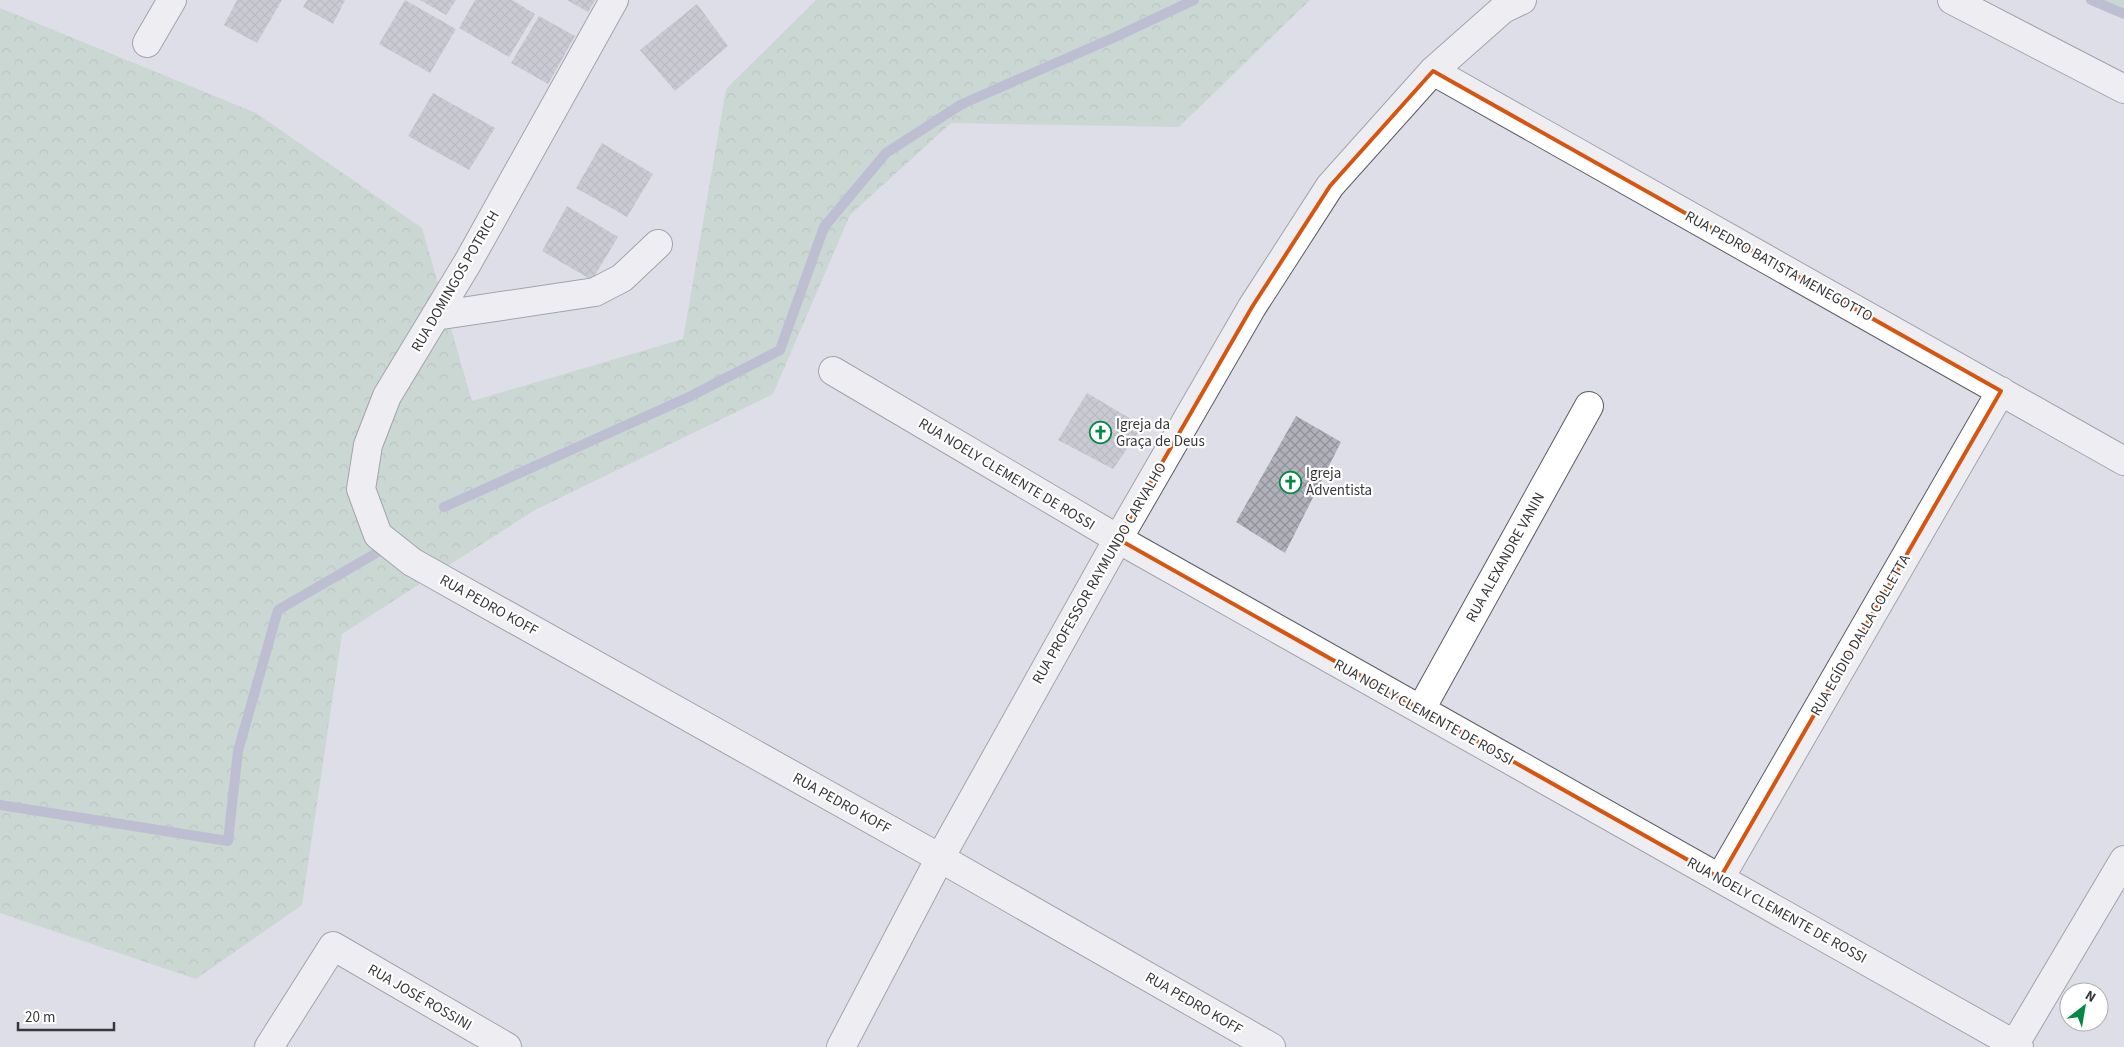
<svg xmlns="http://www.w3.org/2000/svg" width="2124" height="1047" font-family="'Source Sans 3',sans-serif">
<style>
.forest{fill:url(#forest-crowns)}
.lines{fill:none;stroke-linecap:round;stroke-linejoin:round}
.stream{stroke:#9898b9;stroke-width:10}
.building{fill:url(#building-cross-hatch)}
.minor-casing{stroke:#5b5b64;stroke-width:30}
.minor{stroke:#fff;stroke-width:28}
.marked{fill:none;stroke:#d65611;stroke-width:4;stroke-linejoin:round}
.labels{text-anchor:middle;stroke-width:4.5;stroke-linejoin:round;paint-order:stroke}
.street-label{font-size:15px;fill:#38383c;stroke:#fff}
.poi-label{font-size:15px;fill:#38383c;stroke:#fff;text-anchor:start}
</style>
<defs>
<pattern id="forest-crowns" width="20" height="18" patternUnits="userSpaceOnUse" patternTransform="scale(1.25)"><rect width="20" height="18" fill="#b3ceb9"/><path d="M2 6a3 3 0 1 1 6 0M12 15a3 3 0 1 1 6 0" fill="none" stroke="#93a898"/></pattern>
<pattern id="building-cross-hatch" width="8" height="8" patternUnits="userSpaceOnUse" patternTransform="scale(1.25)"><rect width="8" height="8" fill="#b0b1ba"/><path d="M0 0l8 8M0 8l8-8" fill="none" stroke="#909198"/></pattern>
</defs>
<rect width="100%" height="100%" fill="#dedee8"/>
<path class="forest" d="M816 0H1310L1179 127 951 123 850 215 773 394 535 510 342 634 302 905 196 979 0 913V8L256 113 422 228 472 401 683 339 726 89Z
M2100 0H2124V12Z"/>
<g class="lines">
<path class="stream" d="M2091 0 2124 14
M444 507 689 397 780 350 824 227 886 153 962 104 1113 38 1194 0
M0 805 228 841 238 751 278 610 378 552"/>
</g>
<path class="building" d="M237 0H282L257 43 224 25Z
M307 0H345L333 24 303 7Z
M405 0 456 29 430 73 379 44Z
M420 0H456L446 15Z
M475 0H512L535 14 509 57 459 28Z
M567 0H595L588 12Z
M697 4 728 46 675 91 640 50Z
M539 16 575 36 548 84 511 63Z
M433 93 495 128 469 170 408 136Z
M602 143 653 174 627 217 576 188Z
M567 206 618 237 592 280 542 251Z
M1087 393 1143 426 1113 469 1058 440Z
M1296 416 1341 442 1285 553 1236 522Z"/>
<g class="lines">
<defs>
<path id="minor" d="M614 0 468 262 387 396 368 445 361 489 378 535 412 562 940 858 1271 1047
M1952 0 2124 89
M147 43 172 0
M1433 71 2124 461
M435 316 595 292 622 278 658 244
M833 371 1118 539 2019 1047
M1421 709 1589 406
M1720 878 2001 391
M269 1047 333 946 507 1047
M841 1047 940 858 1118 539 1252 307 1330 186 1433 71 1503 9 1522 0
M2013 1047 2124 860"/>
</defs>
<use href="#minor" class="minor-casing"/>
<use href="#minor" class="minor"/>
</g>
<path d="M0 0H2124V1047H0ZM1433 71 2001 391 1720 878 1118 539 1252 307 1330 186Z" fill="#dedee8" fill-opacity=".55" fill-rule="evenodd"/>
<path class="marked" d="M1433 71 2001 391 1720 878 1118 539 1252 307 1330 186Z"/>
<defs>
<symbol id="church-ring" viewBox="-11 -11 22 22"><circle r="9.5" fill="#fff" stroke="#058843" stroke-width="1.5"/><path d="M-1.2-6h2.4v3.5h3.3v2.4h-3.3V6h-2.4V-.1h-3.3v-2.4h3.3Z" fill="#058843"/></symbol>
</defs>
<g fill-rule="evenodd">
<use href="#church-ring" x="1088" y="420" width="25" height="25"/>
<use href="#church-ring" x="1278" y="470" width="25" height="25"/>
</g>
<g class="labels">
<g class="street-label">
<text transform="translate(1779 266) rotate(29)" y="5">RUA PEDRO BATISTA MENEGOTTO</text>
<text transform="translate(455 281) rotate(-60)" y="5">RUA DOMINGOS POTRICH</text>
<text transform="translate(1007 474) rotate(31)" y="5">RUA NOELY CLEMENTE DE ROSSI</text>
<text transform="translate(1505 557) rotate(-61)" y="5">RUA ALEXANDRE VANIN</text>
<text transform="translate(1099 573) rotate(-60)" y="5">RUA PROFESSOR RAYMUNDO CARVALHO</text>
<text transform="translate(489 605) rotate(29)" y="5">RUA PEDRO KOFF</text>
<text transform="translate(1860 635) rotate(-60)" y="5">RUA EGÍDIO DALLA COLLETTA</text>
<text transform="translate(1424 712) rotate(29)" y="5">RUA NOELY CLEMENTE DE ROSSI</text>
<text transform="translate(842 803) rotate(29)" y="5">RUA PEDRO KOFF</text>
<text transform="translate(1777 910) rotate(29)" y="5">RUA NOELY CLEMENTE DE ROSSI</text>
<text transform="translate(420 997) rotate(30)" y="5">RUA JOSÉ ROSSINI</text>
<text transform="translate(1194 1003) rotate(30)" y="5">RUA PEDRO KOFF</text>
</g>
<g class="poi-label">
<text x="1116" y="429">Igreja da<tspan x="1116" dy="17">Graça de Deus</tspan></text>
<text x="1306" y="478">Igreja<tspan x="1306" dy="17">Adventista</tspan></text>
</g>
</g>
<g transform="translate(2084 1007) rotate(31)"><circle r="24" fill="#ffffff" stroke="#afafb1"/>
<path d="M0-4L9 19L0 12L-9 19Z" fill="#058843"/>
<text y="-8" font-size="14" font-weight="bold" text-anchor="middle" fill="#38383c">N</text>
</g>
<path d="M18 1022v8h96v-8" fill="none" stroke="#38383c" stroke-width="2.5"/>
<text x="25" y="1022" font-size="15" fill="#38383c" stroke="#ffffff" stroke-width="4" paint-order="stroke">20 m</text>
</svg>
